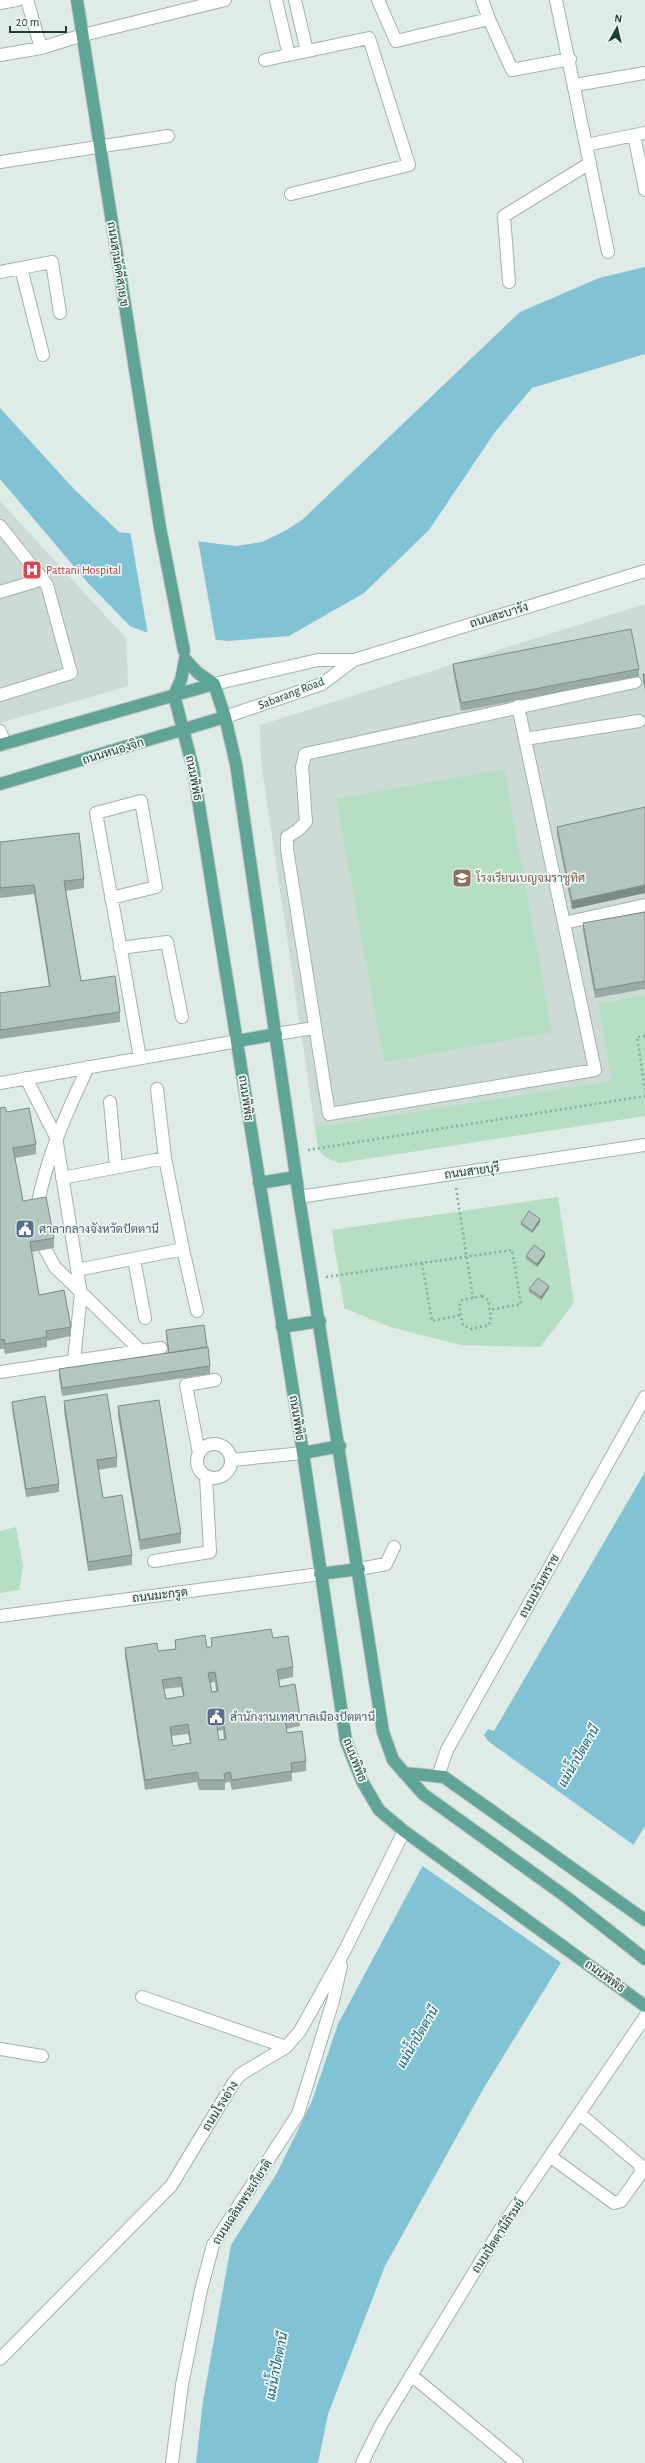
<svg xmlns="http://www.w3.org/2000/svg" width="645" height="2463" font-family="'Alegreya Sans',Sarabun,sans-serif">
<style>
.built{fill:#ccdbd5}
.green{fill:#b5dec3}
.water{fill:#81c2d5}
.pier{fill:#deebe6}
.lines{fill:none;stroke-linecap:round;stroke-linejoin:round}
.minor-casing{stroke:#a1b3ae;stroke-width:14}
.major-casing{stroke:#c0c8c7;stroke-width:14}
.path{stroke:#7cb1a4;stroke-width:2.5;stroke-dasharray:2 3;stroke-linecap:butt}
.minor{stroke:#fff;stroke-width:12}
.major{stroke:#5fa497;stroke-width:12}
.wall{fill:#9aaaa4;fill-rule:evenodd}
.shaded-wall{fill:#7d8b86}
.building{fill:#b3c6bf;stroke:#7d8b86;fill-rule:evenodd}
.labels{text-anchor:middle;stroke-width:3.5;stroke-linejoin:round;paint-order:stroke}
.street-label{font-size:12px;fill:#1e3c36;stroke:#eef7f3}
.health-label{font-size:12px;fill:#be3a42;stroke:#eef7f3;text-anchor:start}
.education-label{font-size:12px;fill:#785e54;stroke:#eef7f3;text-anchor:start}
.service-label{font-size:12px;fill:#4e5e75;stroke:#eef7f3;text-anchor:start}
.water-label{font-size:13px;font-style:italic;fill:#15637b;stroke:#eef7f3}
</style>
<rect width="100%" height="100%" fill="#deebe6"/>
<path class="built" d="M0 501 126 638 128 686 0 723Z
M645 604V995L598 1003 611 1081 315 1127 261 762 260 725Z"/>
<path class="green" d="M504 769 552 1032 384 1062 336 799Z
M645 995V1116L340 1163C317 1156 318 1150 315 1127L611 1081 598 1003Z
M558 1197 574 1303 540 1347 461 1345 390 1327 344 1308 332 1230Z
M16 1527 23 1566 19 1590 0 1593V1531Z"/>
<path class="water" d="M645 267V354L532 388 495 432 429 530 364 593 289 636 228 641 145 632 130 626 88 583 0 479V408L74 489 119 532 236 546 262 542 285 531 302 520 520 312 599 278Z
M645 1472V1826L482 2091 385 2266 328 2414 318 2463H196L203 2401 231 2245 277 2173 312 2101 338 2024 489 1742 484 1735 488 1729 494 1731Z"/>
<path class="pier" d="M130 531 198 540 216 642 148 635Z
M485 1739 635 1846 563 1964 421 1865 487 1742Z"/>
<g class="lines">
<defs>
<path id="minor" d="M27 0 41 48
M276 0 289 55
M295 0 307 51
M378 0 396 41 489 19 482 0
M556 0 608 252
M0 3 17 0
M489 19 512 70 570 59
M0 55 41 48 83 35 225 0
M265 60 369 38 409 165 291 194
M575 85 645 73
M634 135 645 190
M586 145 645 133
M0 162 168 136
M21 268 43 355
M0 272 52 262 60 313
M509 282 504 216 590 163
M0 526 47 585 71 673 0 695
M0 592 43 579
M214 684 318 660H354L645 571
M518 706 595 1070 329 1114 287 849V837L298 830 306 822 302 767 305 754 635 682
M225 717 322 684 354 660
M0 731 5 744
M525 739 639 721
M111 898 156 887 141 801 96 813C111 895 126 976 140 1058
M564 923 645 905
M120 948 167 942 182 1017
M276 1034 314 1028
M26 1078 56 1137 81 1294 74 1360
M0 1083 238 1041
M157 1089 165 1158
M110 1102 116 1167
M62 1178 165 1158 183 1249 77 1270
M299 1197 645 1145
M37 1208C46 1158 66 1114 88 1067
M45 1249 55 1267 141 1351
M183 1249 197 1311
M134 1259 145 1318
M0 1372 161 1348
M197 1461a17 17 0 1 1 34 0a17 17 0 1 1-34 0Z
M199 1453 186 1385 215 1380
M232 1460 303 1453
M154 1561 210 1552 206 1476
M359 1569 386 1564 394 1547
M0 1616 320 1574
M438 1776 447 1750 645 1397
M142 1997 286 2047
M0 2049 42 2056
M551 2157 614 2203 621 2201 641 2173 640 2165 580 2114
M0 2359 171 2186 234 2082 241 2074 286 2047 300 2031 345 1950 404 1831
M411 2375 517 2463
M172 2463 182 2385 201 2290 213 2245 298 2114 333 2001 341 1966
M362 2463 381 2425 503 2225 645 2017"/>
<path id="major" d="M77 0 160 528 184 651
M185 659 181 680 174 695 193 768 303 1453 346 1741 362 1781 379 1810 404 1831 645 2006
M185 659 198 673 214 684
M214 684 225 717 236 764 299 1197 383 1732 393 1760 423 1794 565 1896 645 1959
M0 745 214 684
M0 784 225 717
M238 1041 276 1034
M259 1183 296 1177
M282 1327 320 1321
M303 1453 340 1446
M320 1574 359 1569
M404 1773 444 1777 645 1920"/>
</defs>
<use href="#minor" class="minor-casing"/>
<use href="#major" class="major-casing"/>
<path class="path" d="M645 1036 637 1037 645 1090
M308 1150 645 1096
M456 1188 473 1298
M422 1263 432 1321 461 1315
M326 1277 512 1250 521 1304 490 1310
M482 1296 488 1300 491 1317 489 1325 471 1329 463 1325 459 1306 462 1300Z"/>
<use href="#minor" class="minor"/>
<use href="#major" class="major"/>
</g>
<path class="wall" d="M453 664 639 669V677L461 711 453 671Z
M643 674H645V692L643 682Z
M645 807V893L572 909 557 834V827Z
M0 842 84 879V888L66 891 81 981 120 1012V1022L0 1039V993L49 986 34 894 0 898Z
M645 912V989L595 998 583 931V923Z
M0 1108 7 1112 36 1144V1154L15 1158 23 1201 54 1238V1248L32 1252 39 1295 71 1327V1336L47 1341V1347L5 1354 4 1349H0Z
M540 1222 532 1233 521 1225V1223Z
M526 1256H545L537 1267 526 1259Z
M549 1288 541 1300 529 1292V1289Z
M166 1330 210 1366V1374L62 1396 59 1377V1369L168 1353 166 1335Z
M64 1401 117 1457V1467L98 1470 103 1498 132 1555V1565L88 1571 64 1411Z
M12 1402 59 1484V1492L26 1497 12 1409Z
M118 1406 181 1533V1543L140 1550 118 1416Z
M211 1638H273L293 1667V1677L279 1680 280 1687 300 1717V1726L286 1729 287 1733 306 1761V1771L292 1773V1781L232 1790 230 1782 225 1783V1790H199L197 1782 145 1790 125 1657V1648L158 1651 175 1649V1640L207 1648 211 1647ZM215 1682 216 1691 212 1692 210 1683ZM181 1687 183 1696 166 1699 164 1689ZM223 1730 224 1739 219 1740 217 1731ZM188 1734 190 1743 173 1746 171 1736Z"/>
<path class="shaded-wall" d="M645 885V893L572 909V901Z
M540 1219V1222L532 1233V1231Z
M545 1253V1256L537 1267V1264Z
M549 1286V1288L541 1300V1297Z"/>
<path class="building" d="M631 629 639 669 461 703 453 664Z
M643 674H645V684Z
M645 807V885L572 901 557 827Z
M79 833 84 879 64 881 81 981 115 976 120 1012 0 1030V993L50 986 34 885 0 888V842Z
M645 912V981L595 990 583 923Z
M5 1107 7 1112 29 1108 36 1144 13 1148 23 1201 46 1197 54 1238 30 1242 39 1295 64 1290 71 1327 46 1331 47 1337 5 1344 4 1339 0 1340V1108Z
M529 1211 540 1219 532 1231 521 1223Z
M534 1245 545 1253 537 1264 526 1256Z
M538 1278 549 1286 541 1297 529 1289Z
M204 1325 207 1347 169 1353 166 1330Z
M208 1347 210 1366 62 1388 59 1369Z
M107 1394 117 1457 97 1460 103 1498 122 1495 132 1555 88 1562 64 1401Z
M45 1396 59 1484 26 1489 12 1402Z
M159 1400 181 1533 140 1540 118 1406Z
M271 1629 273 1638 288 1636 293 1667 277 1670 280 1687 295 1684 300 1717 285 1719 287 1733 302 1731 306 1761 291 1763 292 1771 232 1780 230 1772 224 1774 225 1780H199L197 1772 145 1780 125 1648 157 1643 158 1651 176 1649 175 1640 205 1635 207 1648 212 1646 211 1638ZM215 1672 218 1691 212 1692 208 1673ZM181 1677 184 1696 166 1699 162 1680ZM223 1720 226 1739 219 1740 216 1721ZM188 1724 191 1743 173 1746 170 1727Z"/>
<defs>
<symbol id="hospital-square" viewBox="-11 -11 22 22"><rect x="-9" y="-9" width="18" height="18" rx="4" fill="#e0444e" stroke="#eef7f3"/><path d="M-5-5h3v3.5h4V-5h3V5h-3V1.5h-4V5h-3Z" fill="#fff"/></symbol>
<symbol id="school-square" viewBox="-11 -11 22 22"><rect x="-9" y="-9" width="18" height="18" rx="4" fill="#8d6e63" stroke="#eef7f3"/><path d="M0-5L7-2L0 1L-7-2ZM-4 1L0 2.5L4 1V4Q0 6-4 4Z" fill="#fff"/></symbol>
<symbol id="civic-square" viewBox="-11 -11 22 22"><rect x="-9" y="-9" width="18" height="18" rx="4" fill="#5c6f8a" stroke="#eef7f3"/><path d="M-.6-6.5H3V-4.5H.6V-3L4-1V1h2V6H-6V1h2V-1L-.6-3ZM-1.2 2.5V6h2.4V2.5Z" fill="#fff"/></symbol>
</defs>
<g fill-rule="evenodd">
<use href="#hospital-square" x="21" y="559" width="22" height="22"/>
<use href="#school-square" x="451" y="867" width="22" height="22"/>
<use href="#civic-square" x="14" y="1218" width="22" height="22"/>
<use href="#civic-square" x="205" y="1706" width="22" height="22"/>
</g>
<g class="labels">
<g class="street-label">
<text transform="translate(118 264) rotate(81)" y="4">ถนนสามัคคีสาย ข</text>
<text transform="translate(499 615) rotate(-17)" y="4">ถนนสะบารัง</text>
<text transform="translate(291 693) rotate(-21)" y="4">Sabarang Road</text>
<text transform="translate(113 751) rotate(-17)" y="4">ถนนหนองจิก</text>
<text transform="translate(194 778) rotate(79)" y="4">ถนนพิพิธ</text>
<text transform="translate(246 1098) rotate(82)" y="4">ถนนพิพิธ</text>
<text transform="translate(472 1171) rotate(-8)" y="4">ถนนสายบุรี</text>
<text transform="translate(297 1418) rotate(81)" y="4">ถนนพิพิธ</text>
<text transform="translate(539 1586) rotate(-61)" y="4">ถนนนรินทราช</text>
<text transform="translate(160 1595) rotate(-7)" y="4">ถนนมะกรูด</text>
<text transform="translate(355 1760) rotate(69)" y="4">ถนนพิพิธ</text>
<text transform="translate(605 1976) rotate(36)" y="4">ถนนพิพิธ</text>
<text transform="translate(220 2106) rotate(-58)" y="4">ถนนโรงอ่าง</text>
<text transform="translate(242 2202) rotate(-57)" y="4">ถนนเฉลิมพระเกียรติ</text>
<text transform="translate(498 2236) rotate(-57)" y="4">ถนนปัตตานีภิรมย์</text>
</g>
<g class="health-label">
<text x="46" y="574">Pattani Hospital</text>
</g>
<g class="education-label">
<text x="476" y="882">โรงเรียนเบญจมราชูทิศ</text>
</g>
<g class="service-label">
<text x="39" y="1233">ศาลากลางจังหวัดปัตตานี</text>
<text x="230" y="1721">สำนักงานเทศบาลเมืองปัตตานี</text>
</g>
<g class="water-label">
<text transform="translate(578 1756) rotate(-60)" y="5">แม่น้ำปัตตานี</text>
<text transform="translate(417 2037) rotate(-60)" y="5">แม่น้ำปัตตานี</text>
<text transform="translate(276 2366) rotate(-79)" y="5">แม่น้ำปัตตานี</text>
</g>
</g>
<g transform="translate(617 28) rotate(8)" stroke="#eef7f3" stroke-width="3" paint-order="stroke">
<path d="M0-3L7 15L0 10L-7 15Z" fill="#1e3c36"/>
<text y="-6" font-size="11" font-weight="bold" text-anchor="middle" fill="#1e3c36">N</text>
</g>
<path d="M10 26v6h56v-6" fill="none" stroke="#1e3c36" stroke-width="2"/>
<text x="16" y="26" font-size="12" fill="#1e3c36" stroke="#eef7f3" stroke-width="3" paint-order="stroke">20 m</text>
</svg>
